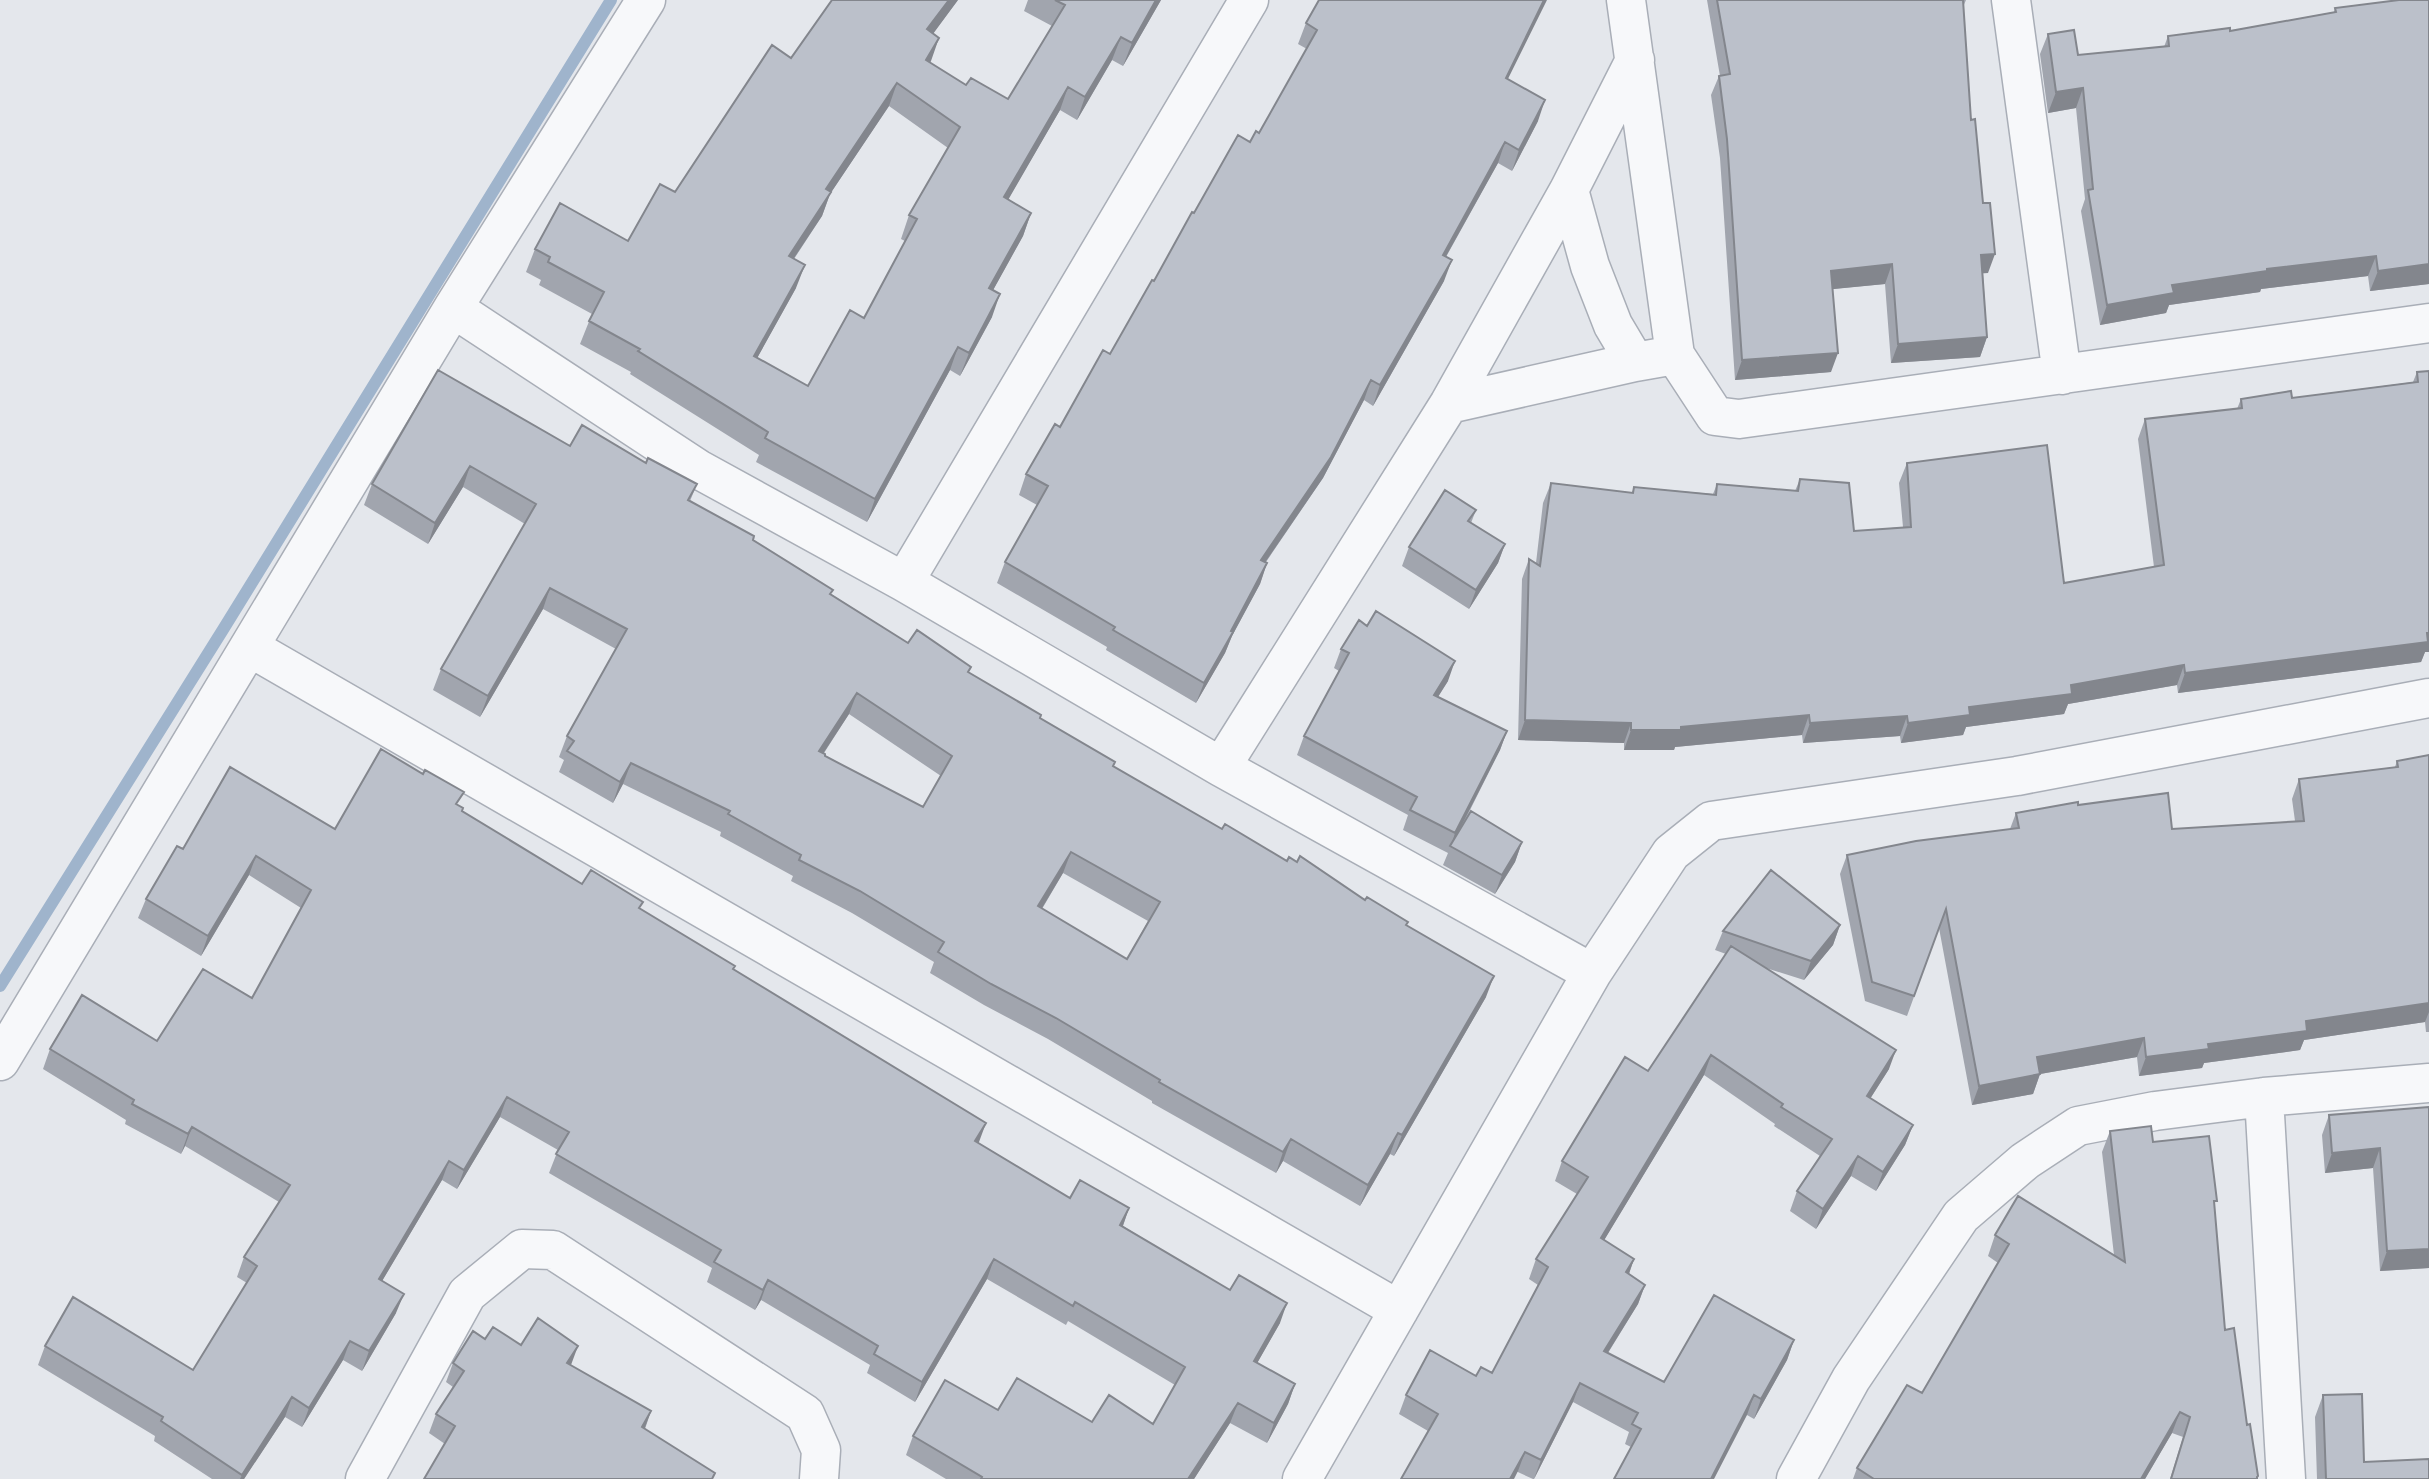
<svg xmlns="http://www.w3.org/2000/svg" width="2429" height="1479" font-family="'Fira Sans',sans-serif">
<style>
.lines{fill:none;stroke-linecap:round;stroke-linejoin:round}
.stream{stroke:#9fb4cc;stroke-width:12}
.minor-casing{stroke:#a9aeb7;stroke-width:41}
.minor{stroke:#f7f8fa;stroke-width:38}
.wall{fill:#a1a5ae;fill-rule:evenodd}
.shaded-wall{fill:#83868d}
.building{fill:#bbc0ca;stroke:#83868d;stroke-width:2;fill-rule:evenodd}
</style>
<rect width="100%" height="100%" fill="#e4e7ec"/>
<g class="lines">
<path class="stream" d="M0 986 224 628 611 0"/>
<defs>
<path id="minor" d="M1626 0 1675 355 1715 416 1739 419 2429 323
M2011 0 2062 375
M1569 190 1590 266 1613 325 1635 362
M453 308 698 469 904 582 1221 767 1592 973
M1449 404 1635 362 1675 355
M904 582 1249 0
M249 647 1399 1310
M1221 767 1449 404 1569 190 1635 60
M0 1061 453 308 646 0
M2264 1097 2286 1479
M365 1479 467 1294 522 1249 553 1250 805 1414 821 1450 819 1479
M1302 1479 1592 973 1671 853 1711 821 2017 776 2429 698
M1796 1479 1851 1379 1961 1216 2025 1161 2078 1126 2155 1111 2264 1097 2429 1083"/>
</defs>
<use href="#minor" class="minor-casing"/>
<use href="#minor" class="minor"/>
</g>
<path class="wall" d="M958 0 933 33 930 63 966 85 1008 99 1052 26 1024 11 1028 0H1161L1123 66 1112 60 1077 120 1060 110 1008 199 1031 213 1023 236 993 290 992 317 960 376 950 370 867 522 756 462 759 455 630 374 631 372 580 344 592 314 539 285 541 280 526 272 535 249 628 241 675 192 791 58ZM889 106 948 148 909 215 901 239 905 241 864 318 808 386 757 358 796 288 794 259 822 216 830 194Z
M1707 0H1966L1963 7 1971 120 1988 273H1983L1987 337 1980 357 1891 363 1885 284 1832 289 1831 372 1735 380 1720 158 1711 95 1719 76H1720Z
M2335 8 2429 284 2370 291 2368 276 2261 289 2260 292 2169 305 2166 313 2100 325 2081 211 2085 199 2076 108 2048 113 2040 54 2048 34 2078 55 2164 47 2168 36 2230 31 2334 12Z
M1306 23 1508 79 1538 121 1512 171 1498 163 1446 257 1444 281 1373 406 1364 400 1323 478 1266 562 1267 563 1260 584 1232 636 1225 653 1196 703 1106 650 1107 647 997 583 1005 562 1037 505 1019 495 1026 474 1110 354 1194 213 1259 133 1307 49 1298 44Z
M2429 371 2425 652 2421 662 2178 693 2177 685 2068 704 2064 714 1966 727 1963 735 1901 743 1900 736 1803 743 1802 735 1675 747 1674 750H1624V743L1518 740 1522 579 1529 559 1536 563 1543 503 1551 483 1632 493 1634 487 1713 494 1717 484 1795 491 1800 479 1854 531 1903 527 1899 483 1907 463 2064 583 2154 567 2138 439 2145 419 2237 409 2241 399 2292 398 2413 382 2417 372Z
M570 446 646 463 697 484 690 501 753 540 831 594 908 643 969 673 1114 767 1222 829 1365 900 1408 922 1406 925 1486 997 1394 1156 1390 1154 1360 1206 1283 1161 1276 1173 1152 1103V1101L1048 1039 984 1005 930 973 934 962 852 913 791 881 793 876 720 836 721 832 623 784 613 803 559 772 564 760 559 757 567 736 616 649 543 609 480 717 433 690 441 669 525 524 463 487 428 544 364 505 372 484ZM849 714 941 776 923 807 825 756 824 753ZM1063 873 1148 921 1127 959 1042 909Z
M1476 510 1471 523 1505 544 1498 563 1469 609 1402 566 1409 547Z
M1341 649 1448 681 1438 697 1507 731 1500 750 1458 834 1522 842 1515 862 1495 894 1443 865 1448 853 1403 830 1408 815 1297 755 1304 736 1339 671 1334 668Z
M2429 755V1032H2426L2425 1022 2304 1040 2300 1050 2204 1063 2202 1068 2139 1076 2137 1057 2040 1074 2033 1094 1972 1105 1939 928 1907 1016 1865 1001 1840 874 1847 855 2010 829 2016 813 2078 805 2172 829 2295 821 2292 799 2299 779 2395 767 2397 761Z
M459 805 462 812 582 884 640 909 734 969 979 1143 1070 1198 1129 1208 1123 1226 1280 1323 1257 1363 1295 1384 1288 1404 1267 1443 1230 1423 1194 1479H946L906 1455 913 1436 998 1410 1092 1422 1153 1424 1175 1385 1068 1321 1066 1325 987 1279 915 1402 867 1373 870 1365 761 1300 755 1310 707 1282 712 1268 549 1173 558 1150 500 1117 457 1189 442 1180 382 1281 396 1313 362 1371 343 1360 302 1427 285 1417 244 1479H212L154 1441 155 1436 38 1365 45 1346 193 1370 247 1283 237 1277 244 1257 279 1202 185 1146 181 1154 125 1124 126 1120 43 1069 50 1049 157 1041 252 998 301 908 249 875 201 956 138 918 146 899 183 849 335 829Z
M1840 925 1833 945 1804 980 1763 967 1889 1069 1870 1099 1913 1125 1905 1145 1876 1191 1851 1176 1816 1229 1790 1211 1797 1191 1820 1156 1774 1126 1775 1124 1704 1075 1604 1240 1634 1259 1629 1274 1645 1285 1638 1304 1608 1353 1664 1382 1794 1340 1787 1360 1754 1419 1747 1415 1631 1447 1625 1444 1629 1432 1573 1402 1534 1479H1533L1428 1431 1399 1414 1406 1395 1492 1373 1538 1285 1529 1279 1536 1259 1577 1194 1555 1181 1562 1161 1648 1071 1726 954 1715 950 1723 931Z
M2429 1107V1268L2380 1271 2373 1168 2325 1173 2322 1135 2329 1115Z
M2110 1131 2153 1142 2214 1207 2225 1330 2258 1476 2257 1479H2170L2183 1437 2172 1433 2145 1479H1853L1857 1468 1922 1393 1998 1263 1988 1256 1995 1235 2114 1255 2102 1152Z
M521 1345 571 1366 651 1411 645 1429 445 1444 429 1433 436 1414 453 1387 446 1382 453 1363Z
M2323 1395 2364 1462 2429 1479H2317L2315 1417Z"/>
<path class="shaded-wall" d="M949 0H958L919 53 927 29Z
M1156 0H1161L1123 66 1132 43Z
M1544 0H1547L1498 99 1506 78Z
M1121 37 1112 60 1077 120 1085 97Z
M939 38 931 61 918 84 926 60Z
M897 83 889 106 830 194 822 216 780 279 789 256 826 189Z
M1068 87 1060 110 996 221 1004 197Z
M2083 88 2076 108 2048 113 2056 92Z
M1545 100 1538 121 1512 171 1519 150Z
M1505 142 1498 163 1435 276 1443 255Z
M1031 213 1023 236 981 312 989 288Z
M1995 254 1988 273 1974 274 1981 255Z
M2376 256 2368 276 2261 289 2260 292 2169 305 2166 313 2100 325 2107 305 2172 285 2267 269Z
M1452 260 1444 281 1373 406 1380 385Z
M1892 264 1885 284 1824 290 1831 271Z
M2429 264V284L2370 291 2378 271Z
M805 265 796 288 745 380 754 356Z
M1000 294 992 317 960 376 969 353Z
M1987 337 1980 357 1891 363 1898 344Z
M958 347 950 370 867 522 875 499Z
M1838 353 1831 372 1735 380 1742 360Z
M1371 380 1364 400 1323 478 1253 580 1261 560Z
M470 466 463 487 428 544 435 523Z
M1505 544 1498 563 1469 609 1476 590Z
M1267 563 1260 584 1232 636 1225 653 1196 703 1204 683Z
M550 588 543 609 480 717 488 696Z
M2429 633V652H2425L2421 662 2178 693 2185 673Z
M1455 661 1448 681 1427 714 1434 695Z
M2184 665 2177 685 2068 704 2064 714 1966 727 1963 735 1901 743 1908 723 1969 707 2071 685Z
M857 693 849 714 811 772 819 751Z
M1809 715 1802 735 1675 747 1674 750H1624L1631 730Z
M1907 716 1900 736 1803 743 1810 723Z
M1525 720 1631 723 1624 743 1518 740Z
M1507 731 1500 750 1451 846 1455 833Z
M631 763 623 784 613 803 620 782Z
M1522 842 1515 862 1495 894 1502 875Z
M1071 852 1063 873 1030 928 1038 906Z
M256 856 249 875 201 956 208 936Z
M1840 925 1833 945 1804 980 1811 961Z
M1494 976 1486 997 1394 1156 1402 1135Z
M2429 1003V1012L2425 1022 2304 1040 2300 1050 2204 1063 2202 1068 2139 1076 2146 1057 2306 1021Z
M2144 1038 2137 1057 2040 1074 2033 1094 1972 1105 1979 1086 2037 1057Z
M1896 1050 1889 1069 1859 1116 1867 1096Z
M1711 1055 1704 1075 1594 1257 1601 1238Z
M507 1097 500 1117 457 1189 464 1170Z
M986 1123 979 1142 968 1160 975 1141Z
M1913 1125 1905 1145 1876 1191 1883 1172Z
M192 1127 185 1146 181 1154 188 1134Z
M1398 1133 1390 1154 1360 1206 1368 1185Z
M1291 1139 1283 1161 1276 1173 1283 1152Z
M2380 1148 2373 1168 2325 1173 2332 1153Z
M1858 1156 1851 1176 1816 1229 1823 1209Z
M449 1161 442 1180 372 1298 379 1279Z
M1129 1208 1122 1228 1120 1225Z
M2429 1249V1268L2380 1271 2387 1251Z
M994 1259 987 1279 915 1402 922 1382Z
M1634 1259 1627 1279 1626 1272Z
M768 1280 761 1300 755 1310 763 1290Z
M1645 1285 1638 1304 1597 1370 1604 1351Z
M404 1294 396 1313 362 1371 369 1351Z
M1287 1303 1280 1323 1247 1381 1254 1361Z
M1794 1340 1787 1360 1754 1419 1761 1399Z
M350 1341 343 1360 302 1427 309 1408Z
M578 1346 571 1365 567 1363Z
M1580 1383 1573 1402 1534 1479 1541 1460Z
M1295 1384 1288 1404 1267 1443 1274 1423Z
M1754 1395 1747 1415 1714 1479H1711Z
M292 1397 285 1417 244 1479H240L242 1475Z
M1238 1403 1230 1423 1194 1479H1188Z
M651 1411 644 1430 642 1427Z
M2180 1412 2172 1433 2145 1479H2141Z
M1525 1452 1518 1471 1514 1479H1510Z"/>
<path class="building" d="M832 0H949L927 29 939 38 926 60 966 85 971 78 1008 99 1065 5 1055 0H1156L1132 43 1121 37 1085 97 1068 87 1004 197 1031 213 989 288 1000 294 969 353 958 347 875 499 765 438 768 432 638 351 640 349 589 321 604 292 548 262 550 257 535 249 560 203 628 241 660 184 675 192 772 45 791 58ZM897 83 960 127 909 215 917 219 864 318 850 310 808 386 754 356 805 265 789 256 831 192 826 189Z
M1319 0H1544L1506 78 1545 100 1519 150 1505 142 1443 255 1452 260 1380 385 1371 380 1331 457 1261 560 1267 563 1231 631 1233 632 1204 683 1113 630 1115 627 1005 562 1048 486 1026 474 1055 424 1060 427 1103 350 1110 354 1152 280 1154 281 1192 212 1194 213 1238 135 1250 142 1256 131 1259 133 1317 30 1306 23Z
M1717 0H1963L1971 120 1975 119 1983 203H1990L1995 254 1981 255 1987 337 1898 344 1892 264 1831 271 1838 353 1742 360 1727 139 1719 76 1730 74Z
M2399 0H2429V264L2378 271 2376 256 2267 269V271L2172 285 2174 293 2107 305 2088 190 2093 189 2083 88 2056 92 2048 34 2074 30 2078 55 2169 46 2168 36 2230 28V31L2336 12 2335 8Z
M438 370 570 446 582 425 646 463 648 458 697 484 688 500 754 536 753 540 833 590 830 594 908 643 917 630 971 667 968 672 1041 715 1040 718 1115 762 1113 766 1222 829 1225 824 1287 861 1289 857 1297 862 1300 856 1365 900 1367 897 1408 922 1406 925 1494 976 1402 1135 1398 1133 1368 1185 1291 1139 1283 1152 1159 1082 1160 1080 1056 1018 991 984 938 952 944 942 860 891 799 860 801 855 728 814 730 811 631 763 620 782 567 751 574 741 567 736 627 629 550 588 488 696 441 669 536 504 470 466 435 523 372 484ZM857 693 952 756 923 807 825 756V754L819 751ZM1071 852 1160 902 1127 959 1038 906Z
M2429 371V633H2427L2428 642 2185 673 2184 665 2071 685 2072 694 1969 707 1970 715 1908 723 1907 716 1810 723 1809 715 1681 727V730H1631V723L1525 720 1529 559 1540 566 1551 483 1633 493 1634 487 1716 495 1717 484 1798 491 1800 479 1849 483 1854 531 1911 527 1907 463 2047 445 2064 583 2164 565 2145 419 2242 408 2241 399 2291 391 2292 398 2418 382 2417 372Z
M1445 490 1476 510 1468 521 1505 544 1476 590 1409 547Z
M1376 611 1455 661 1434 695 1507 731 1455 833 1410 810 1417 797 1304 736 1349 653 1341 649 1359 620 1367 626Z
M381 749 423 774 425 770 464 792 456 804 463 808 462 811 582 884 591 870 643 902 639 908 735 966 733 969 986 1123 975 1141 1070 1198 1080 1180 1129 1208 1120 1225 1230 1290 1239 1275 1287 1303 1254 1361 1295 1384 1274 1423 1238 1403 1188 1479H981L982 1477 913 1436 945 1380 998 1410 1017 1378 1092 1422 1109 1395 1153 1424 1185 1367 1075 1302 1073 1306 994 1259 922 1382 874 1354 878 1346 768 1280 763 1290 714 1262 721 1250 556 1154 569 1132 507 1097 464 1170 449 1161 379 1279 404 1294 369 1351 350 1341 309 1408 292 1397 242 1475 161 1421 163 1417 45 1346 73 1297 193 1370 257 1266 244 1257 290 1185 192 1127 188 1134 132 1104 134 1100 50 1049 82 995 157 1041 203 969 252 998 311 890 256 856 208 936 146 899 177 846 183 849 230 767 335 829Z
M2429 755V1003L2306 1021 2307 1031 2208 1044 2209 1049 2146 1057 2144 1038 2037 1057 2040 1074 1979 1086 1946 909 1914 996 1872 982 1847 855 1916 841 2019 828 2016 813 2078 802V805L2168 793 2172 829 2304 821 2299 779 2398 767 2397 761Z
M1471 811 1522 842 1502 875 1450 846Z
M1771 870 1840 925 1811 961 1723 931Z
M1731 946 1896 1050 1867 1096 1913 1125 1883 1172 1858 1156 1823 1209 1797 1191 1832 1139 1781 1107 1783 1104 1711 1055 1601 1238 1634 1259 1626 1272 1645 1285 1604 1351 1664 1382 1714 1295 1794 1340 1761 1399 1754 1395 1711 1479H1614L1641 1429 1632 1424 1638 1413 1580 1383 1541 1460 1525 1452 1510 1479H1401L1438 1414 1406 1395 1430 1350 1476 1376 1481 1367 1492 1373 1548 1267 1536 1259 1588 1177 1562 1161 1625 1057 1648 1071Z
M2429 1107V1249L2387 1251 2380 1148 2332 1153 2329 1115Z
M2151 1126 2153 1142 2209 1136 2217 1201H2214L2225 1330 2234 1328 2247 1425 2250 1424 2258 1476 2257 1477V1479H2171L2190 1417 2180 1412 2141 1479H1874L1857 1468 1907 1385 1922 1393 2009 1244 1995 1235 2018 1196 2125 1262 2110 1131Z
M538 1318 578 1346 567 1363 651 1411 642 1427 715 1473 712 1479H424L455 1426 436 1414 464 1371 453 1363 473 1331 485 1339 493 1327 521 1345Z
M2362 1394 2364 1462 2429 1459V1479H2326L2323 1395Z"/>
</svg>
